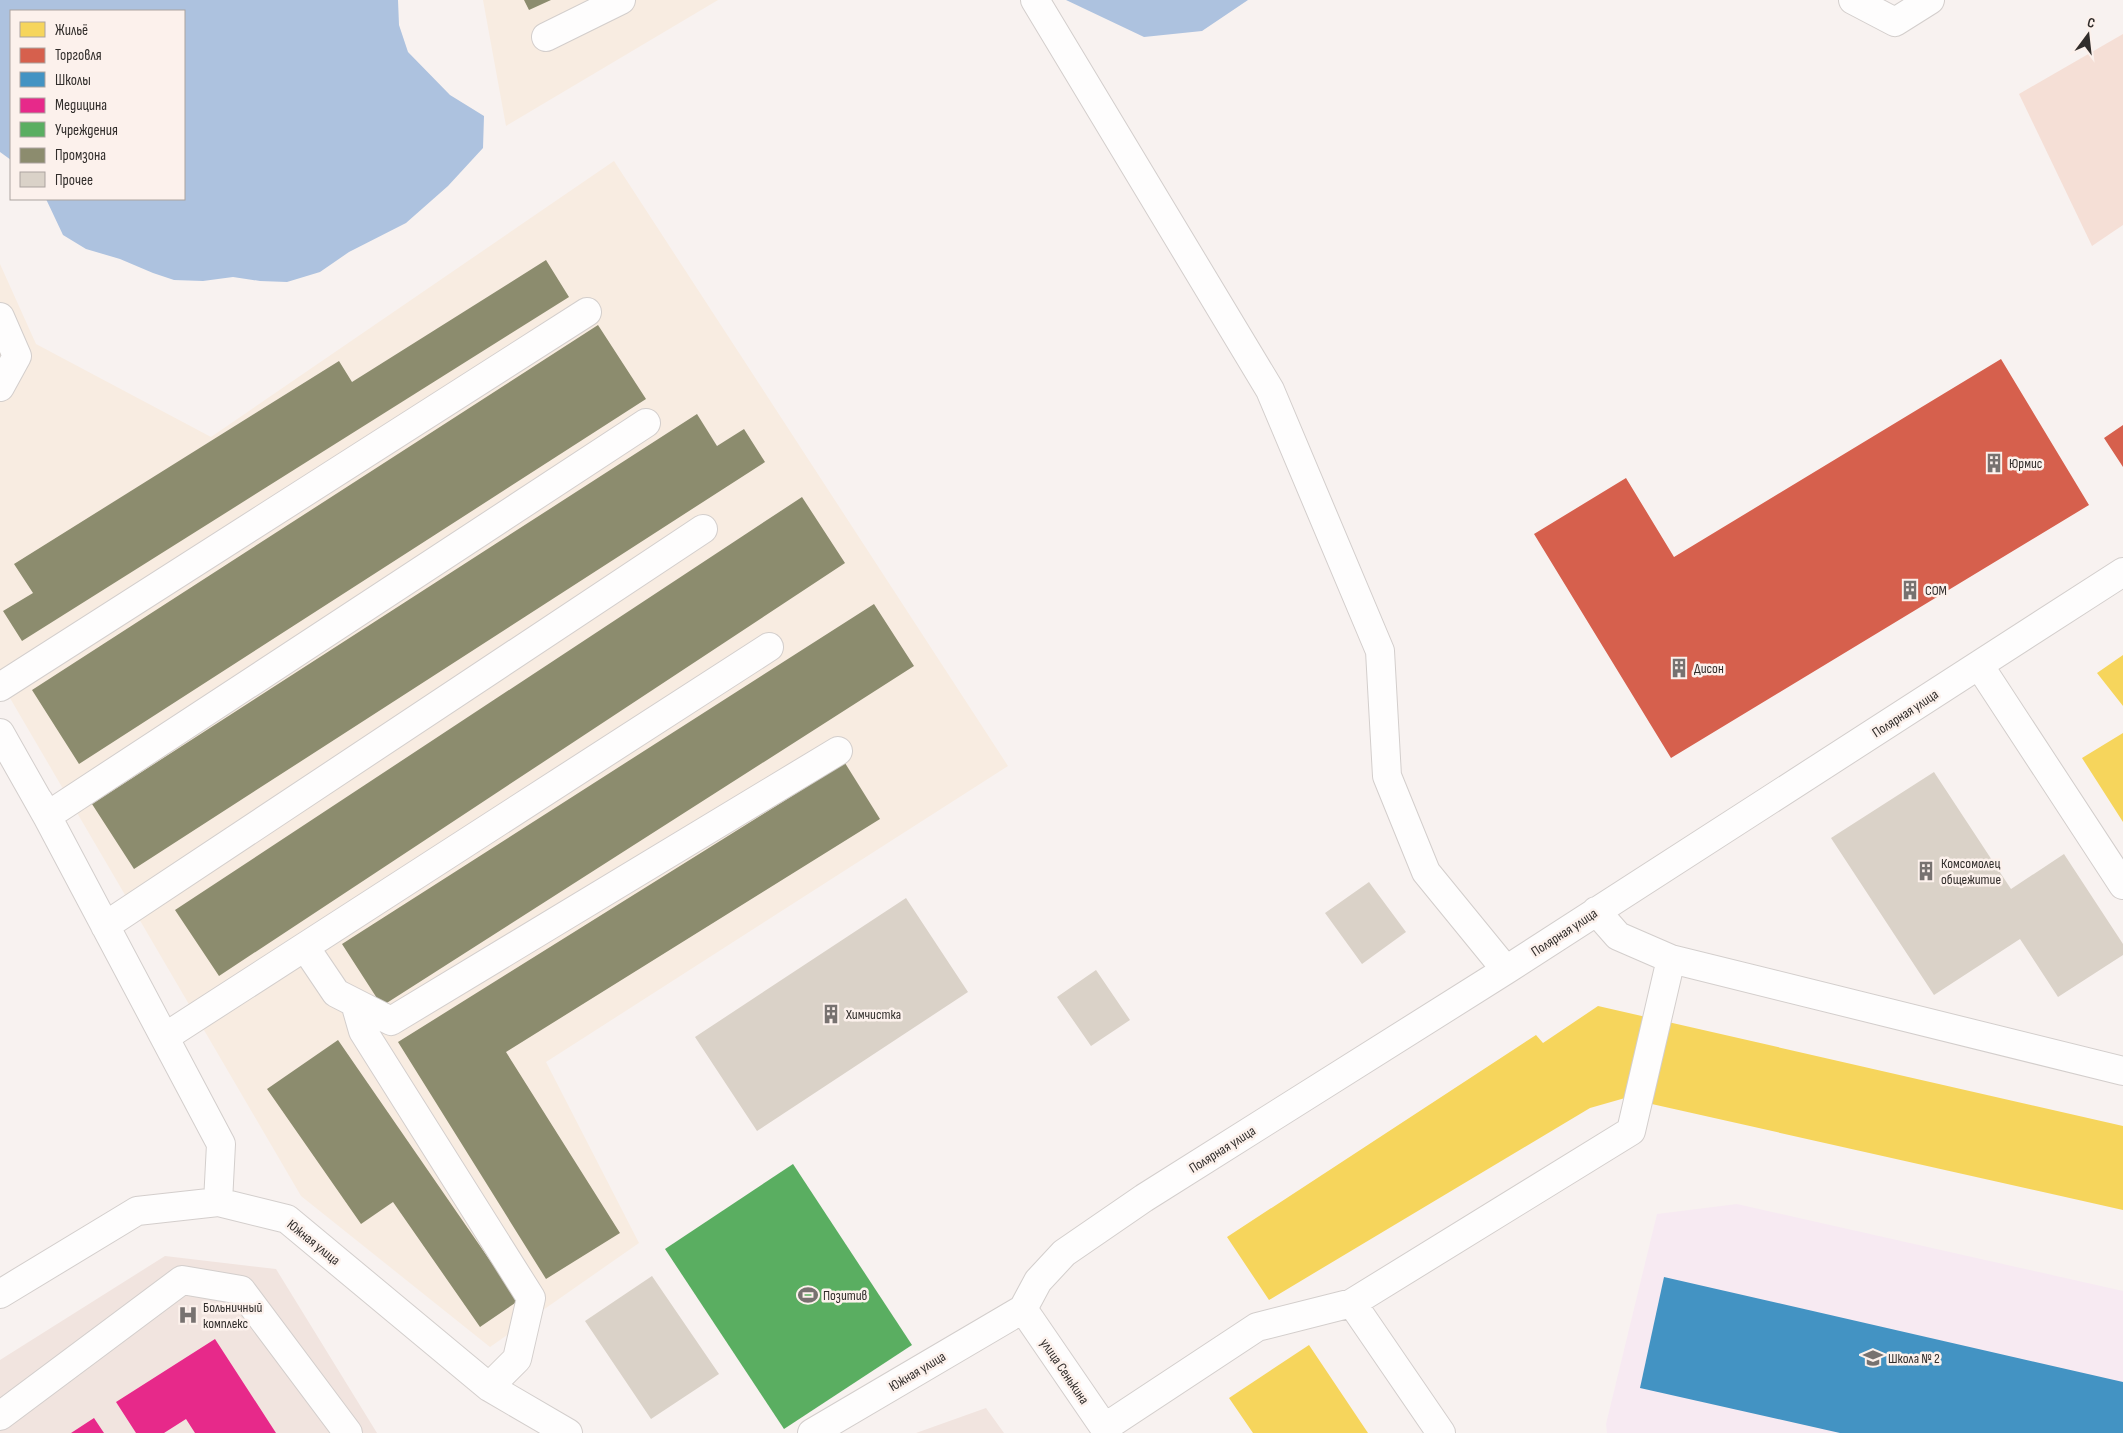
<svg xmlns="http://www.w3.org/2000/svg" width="2123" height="1433" font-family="'Sofia Sans Condensed',sans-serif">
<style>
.built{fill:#f1e4df}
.industrial{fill:#f8ece1}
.education{fill:#f7eaf2}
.green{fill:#f5dfd6}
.water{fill:#adc2df}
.homes{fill:#f6d55c}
.shops{fill:#d6604d}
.schools{fill:#4393c3}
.health{fill:#e7298a}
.public{fill:#5aae61}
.industry{fill:#8c8c6e}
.building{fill:#dad2c8}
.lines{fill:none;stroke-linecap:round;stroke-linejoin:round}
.minor-casing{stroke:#d3cecc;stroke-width:30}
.minor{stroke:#fefdfd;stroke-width:28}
.labels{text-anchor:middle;stroke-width:5;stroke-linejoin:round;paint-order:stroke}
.poi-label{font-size:14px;fill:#312d2b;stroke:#fcf1ec;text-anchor:start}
.street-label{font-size:14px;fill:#312d2b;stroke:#fcf1ec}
</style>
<rect width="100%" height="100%" fill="#f8f2f0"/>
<path class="built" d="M165 1256 276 1269 377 1433H0V1360Z
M986 1408 1004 1433H916Z"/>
<path class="industrial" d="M483 0H718L506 126Z
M614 161 1008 766 546 1062 639 1243 490 1347 301 1196 0 681V264L36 344 211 437Z"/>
<path class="education" d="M1737 1204 2123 1291V1433H1607L1606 1424 1657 1214Z"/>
<path class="green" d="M2123 34V225L2092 246 2019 94Z"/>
<path class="water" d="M0 0H398L399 25 408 52 450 95 484 116 483 148 448 186 406 223 349 252 320 272 287 282 260 281 233 277 203 281 174 280 153 273 120 259 86 249 63 235 46 199H184V11H11V160L0 152Z
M1066 0H1248L1202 31 1144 37Z"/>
<path class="homes" d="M2123 655V706L2097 673Z
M2123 733V822L2082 758Z
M1598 1006 2123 1126V1210L1625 1098 1590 1108 1269 1300 1227 1237 1536 1035 1543 1043Z
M1309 1345 1368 1433H1253L1229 1398Z"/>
<path class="shops" d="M2001 359 2089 505 1671 758 1534 534 1626 478 1674 557Z
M2123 425V467L2104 438Z"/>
<path class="schools" d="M1664 1277 2123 1382V1433H1840L1640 1388Z"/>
<path class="health" d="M215 1339 276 1433H195L186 1419 164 1433H136L116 1402Z
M94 1418 104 1433H71Z"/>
<path class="public" d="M793 1164 912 1345 784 1429 665 1249Z"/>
<path class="industry" d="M524 0H551L529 10Z
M546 260 569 297 22 641 3 611 33 593 14 564 339 361 352 382Z
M598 325 646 399 79 764 32 690Z
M697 414 717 446 744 429 765 462 134 869 92 804Z
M802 497 845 563 219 976 175 910Z
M874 604 914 666 382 1006 342 944Z
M845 763 880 819 506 1052 620 1233 546 1279 398 1042Z
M338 1040 518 1301 480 1327 393 1202 361 1224 267 1089Z"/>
<path class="building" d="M1934 772 2011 889 2064 854 2123 944V955L2058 997 2020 939 1934 995 1831 838Z
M1369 882 1406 932 1362 964 1325 913Z
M906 898 968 992 757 1131 695 1037Z
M1096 970 1130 1020 1091 1046 1057 997Z
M652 1276 719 1374 651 1419 585 1321Z"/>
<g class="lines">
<defs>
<path id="minor" d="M1035 0 1270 390 1380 651 1387 776 1426 872 1506 970
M1853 0 1895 22 1930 0
M546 37 621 0
M0 317 17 356 0 387
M1979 665 2123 885
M0 687 587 312
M0 733 47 816 646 423
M39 801 221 1144 218 1202
M1596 911 1618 936 1671 959
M105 926 703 529
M305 947 336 993 391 1021 838 751
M355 1003 363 1031 531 1298 517 1359 489 1387
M165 1037 769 647
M0 1294 137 1211 218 1202 287 1219 489 1387 568 1433
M1023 1309 1038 1281 1064 1253 1144 1198 1506 970 2123 572
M1023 1309 1108 1433
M0 1416 182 1280 241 1290 348 1433
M1104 1428 1257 1327 1352 1303
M812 1433 1023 1309
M1441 1433 1352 1303 1631 1131 1671 959 2123 1071"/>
</defs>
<use href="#minor" class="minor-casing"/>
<use href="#minor" class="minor"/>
</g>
<defs>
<symbol id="building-bare" viewBox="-9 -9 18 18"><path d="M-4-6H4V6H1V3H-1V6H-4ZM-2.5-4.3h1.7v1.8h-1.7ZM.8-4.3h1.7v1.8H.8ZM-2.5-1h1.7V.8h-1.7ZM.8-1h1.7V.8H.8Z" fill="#777270" stroke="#fcf1ec" stroke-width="2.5" paint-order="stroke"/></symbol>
<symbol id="stadium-bare" viewBox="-9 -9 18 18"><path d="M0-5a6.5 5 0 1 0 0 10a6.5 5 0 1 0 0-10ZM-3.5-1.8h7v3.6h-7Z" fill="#777270" stroke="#fcf1ec" stroke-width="2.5" paint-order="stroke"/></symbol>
<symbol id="hospital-bare" viewBox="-9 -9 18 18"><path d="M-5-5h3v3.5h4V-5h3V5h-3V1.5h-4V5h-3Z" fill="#777270" stroke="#fcf1ec" stroke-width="2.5" paint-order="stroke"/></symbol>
<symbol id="school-bare" viewBox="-9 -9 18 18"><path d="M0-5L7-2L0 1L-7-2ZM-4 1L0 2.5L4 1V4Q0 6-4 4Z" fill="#777270" stroke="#fcf1ec" stroke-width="2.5" paint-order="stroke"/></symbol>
</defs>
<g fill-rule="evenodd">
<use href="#building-bare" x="1980" y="449" width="28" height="28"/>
<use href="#building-bare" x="1896" y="576" width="28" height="28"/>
<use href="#building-bare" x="1665" y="654" width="28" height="28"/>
<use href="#building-bare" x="1912" y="857" width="28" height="28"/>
<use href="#building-bare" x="817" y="1000" width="28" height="28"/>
<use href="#stadium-bare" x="794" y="1281" width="28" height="28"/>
<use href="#hospital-bare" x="174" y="1301" width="28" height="28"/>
<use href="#school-bare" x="1859" y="1344" width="28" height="28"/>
</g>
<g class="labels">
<g class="poi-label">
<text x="2009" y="468">Юрмис</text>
<text x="1925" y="595">СОМ</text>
<text x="1694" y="673">Дисон</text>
<text x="1941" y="868">Комсомолец<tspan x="1941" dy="16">общежитие</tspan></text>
<text x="846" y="1019">Химчистка</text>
<text x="823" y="1300">Позитив</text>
<text x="203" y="1312">Больничный<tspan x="203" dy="16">комплекс</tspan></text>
<text x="1888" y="1363">Школа № 2</text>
</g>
<g class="street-label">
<text transform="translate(1905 713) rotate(-33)" y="5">Полярная улица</text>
<text transform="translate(1564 932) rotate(-33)" y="5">Полярная улица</text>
<text transform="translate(1222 1149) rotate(-32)" y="5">Полярная улица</text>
<text transform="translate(314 1242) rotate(39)" y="5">Южная улица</text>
<text transform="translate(917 1371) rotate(-31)" y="5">Южная улица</text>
<text transform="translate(1065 1371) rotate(56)" y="5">улица Сенькина</text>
</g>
</g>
<rect x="10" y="10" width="175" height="190" fill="#fcf1ec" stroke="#aba39f"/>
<rect x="20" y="22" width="25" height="15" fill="#f6d55c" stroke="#aba39f"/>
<text x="55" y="35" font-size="15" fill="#312d2b">Жильё</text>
<rect x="20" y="48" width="25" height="15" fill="#d6604d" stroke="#aba39f"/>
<text x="55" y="60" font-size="15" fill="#312d2b">Торговля</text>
<rect x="20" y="72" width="25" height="15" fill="#4393c3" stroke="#aba39f"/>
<text x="55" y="85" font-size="15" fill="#312d2b">Школы</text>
<rect x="20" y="98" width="25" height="15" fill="#e7298a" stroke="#aba39f"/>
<text x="55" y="110" font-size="15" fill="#312d2b">Медицина</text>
<rect x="20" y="122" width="25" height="15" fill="#5aae61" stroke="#aba39f"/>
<text x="55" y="135" font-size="15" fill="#312d2b">Учреждения</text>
<rect x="20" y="148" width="25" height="15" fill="#8c8c6e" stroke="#aba39f"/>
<text x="55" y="160" font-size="15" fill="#312d2b">Промзона</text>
<rect x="20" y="172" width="25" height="15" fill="#dad2c8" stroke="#aba39f"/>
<text x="55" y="185" font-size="15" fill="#312d2b">Прочее</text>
<g transform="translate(2088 35) rotate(15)" stroke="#fcf1ec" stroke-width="4" paint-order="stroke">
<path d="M0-4L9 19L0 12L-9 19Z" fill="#312d2b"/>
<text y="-8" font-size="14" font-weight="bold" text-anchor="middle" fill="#312d2b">С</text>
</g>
</svg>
